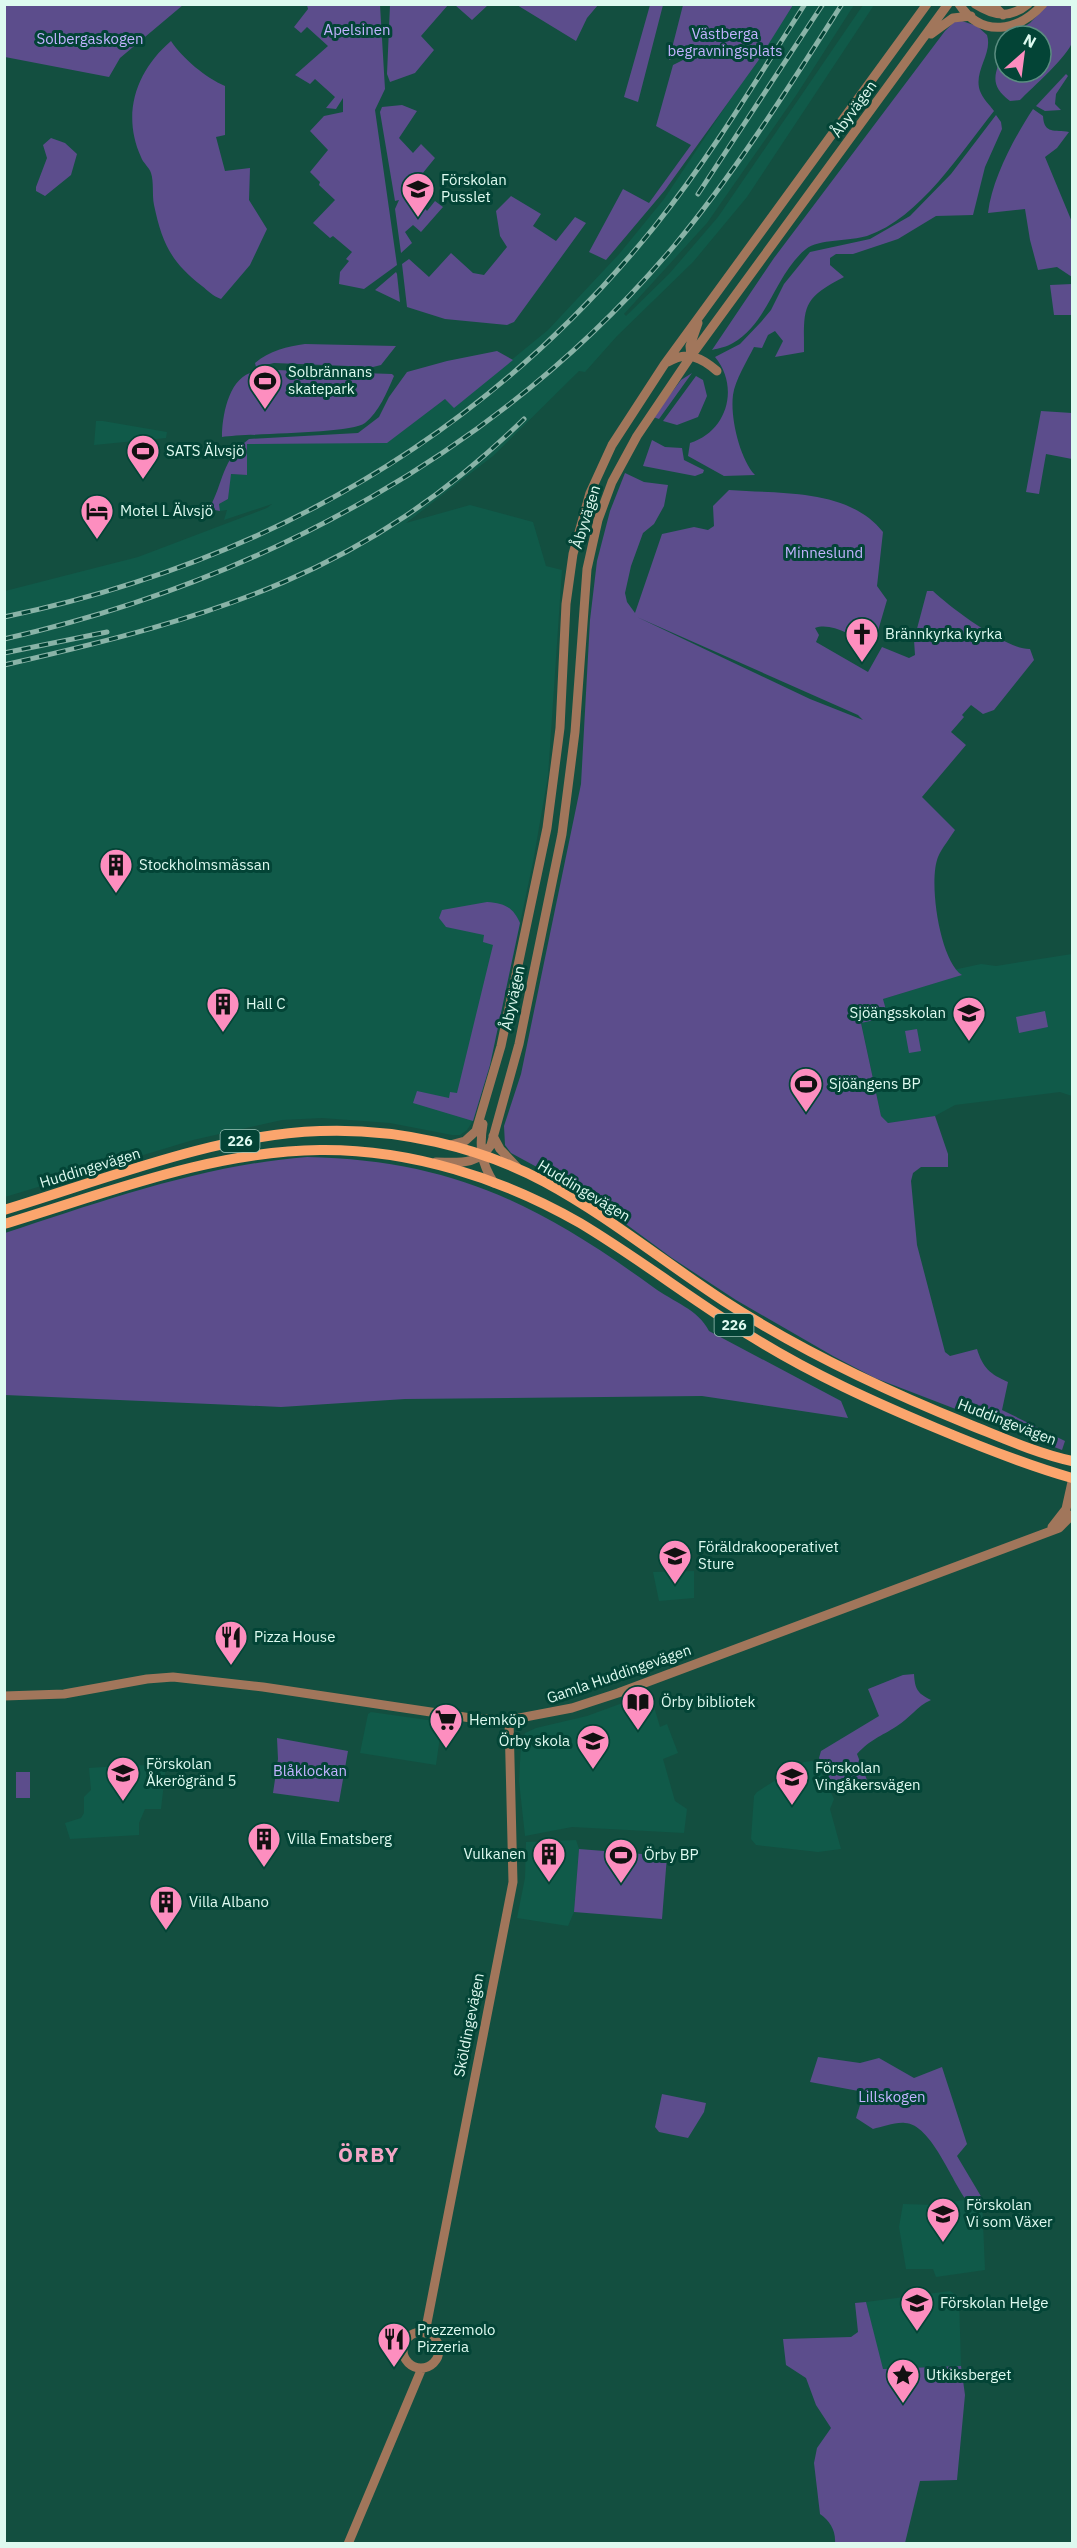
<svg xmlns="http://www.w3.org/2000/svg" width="1077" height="2548" font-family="'IBM Plex Sans',sans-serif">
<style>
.built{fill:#105a49}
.green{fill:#5c4d8c;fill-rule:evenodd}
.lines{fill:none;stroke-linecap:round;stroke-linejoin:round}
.minor{stroke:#a1765b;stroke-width:9}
.major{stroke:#fba56d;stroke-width:10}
.rail-casing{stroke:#89b3a7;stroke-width:5}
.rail{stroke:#034436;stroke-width:3;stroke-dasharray:9;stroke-linecap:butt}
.labels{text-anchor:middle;stroke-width:6;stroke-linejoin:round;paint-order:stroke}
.shield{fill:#034436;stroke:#9cc3b8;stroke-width:1.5}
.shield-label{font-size:14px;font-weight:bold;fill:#defaf0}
.park-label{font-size:15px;fill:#c2b3ff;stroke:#034436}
.street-label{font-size:15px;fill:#defaf0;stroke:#034436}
.poi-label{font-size:15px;fill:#defaf0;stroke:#034436;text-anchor:start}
.district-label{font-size:21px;font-weight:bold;letter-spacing:1.5px;fill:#f4a6c6;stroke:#034436}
</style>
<rect width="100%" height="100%" fill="#134f40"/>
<path class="built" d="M793 5H854L797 94 707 223 624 314 626 316 669 274 718 217 863 5H874L747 197 693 262 617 336 585 372 579 371 493 456 406 523 470 505 533 522 546 566 562 570 548 776 533 862 490 1065 473 1121 467 1130 460 1135H452L390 1123 322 1118 282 1120 193 1140 5 1197V591L138 557 267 508 272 504 224 520 227 510 220 511 219 504 228 499 230 474 247 475V444L387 442 445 399 454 407 548 330 620 253 664 199Z
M96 421H103L167 432 166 438 94 445Z
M1072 954V1096L1060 1092 955 1105 935 1116 888 1123 881 1116 861 1022 888 1017 883 999 961 975 953 970 981 964 996 966Z
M694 1571V1598L659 1601 653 1572Z
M650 1693 660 1727 667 1724 678 1753 663 1759 675 1801 687 1809 684 1833 572 1827 525 1836 519 1781 521 1744 525 1733 536 1728 587 1716Z
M371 1712 442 1722 436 1765 360 1753 368 1714Z
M812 1761 817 1764 834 1799 830 1809 841 1849 818 1852 756 1845 751 1839 754 1796 757 1792 804 1762Z
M134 1765 166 1766 161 1809H145L139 1823V1835L70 1839 65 1823 81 1818 84 1813V1797L91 1790 89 1768Z
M576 1840 579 1849 574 1912 568 1926 517 1918 525 1878 526 1842Z
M979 2197 982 2198 985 2270 936 2277 933 2269H906L899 2227 903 2204 936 2205Z
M950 2291 959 2297 961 2366 882 2369 866 2302Z"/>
<path class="green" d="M4 5 5 4 183 5 120 58 109 77 5 57Z
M307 5H380L385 89 375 110 397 265 364 289 339 284 340 272 349 261 346 259 352 252 333 236 330 238 313 223 335 200 319 185 320 182 310 172 328 150 310 131 324 116 343 112V98L336 109 326 108 335 97 315 79 310 84 295 75 328 46 307 27 301 33 294 27 308 9Z
M390 5H448L421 36 434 50 415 73 390 82 387 74Z
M455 5H488L472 20Z
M517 5H598L587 18 576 41Z
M650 5H663L638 102 624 97Z
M683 5H793L758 61 665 190 606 260 589 252 623 189 649 203 691 145 656 126 673 65 685 59 683 54 669 60Z
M1047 5H1072C1072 16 1074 30 1072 42 1070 54 1031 89 1020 100L1010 101C986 83 997 71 1005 47V72H1041V36H1010L1030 23Z
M962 21 977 26 987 35C993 54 973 71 980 91 983 99 989 104 994 111 961 152 920 218 867 236 851 241 818 239 806 249 775 274 768 324 733 343 727 347 719 348 712 350L774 258 945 31 954 22Z
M171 41C182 58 206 78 225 86V135L216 137 225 171 250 168 249 200 267 229 250 265 221 299C213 296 208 291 202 286 171 262 162 243 154 205 152 195 154 182 151 173 149 167 143 163 141 157 121 113 137 70 171 41Z
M1066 74 1068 76 1056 94 1055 104 1061 110 1045 111 1036 106Z
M402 105 417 111 399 138 413 153 421 144 435 158 418 179 421 183 413 195 427 211 435 201 443 207 421 232 413 225 405 232 412 243 401 253 395 209 399 200 395 201 380 112 382 107Z
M1033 109 1043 116C1044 135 1055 129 1069 132L1057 148 1045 157 1072 222V277L1057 267 1038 270 1030 240 1025 209 988 213C992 179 1014 138 1033 109Z
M996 115 1001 122 1002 129 985 167 973 215 936 216 898 239 853 254H836L830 258V265L844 277C801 299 804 307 804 352L775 357 783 341 775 331 768 335 762 348 754 347C747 361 735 380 733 395 730 418 740 459 755 475L724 476 688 456 690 443C727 432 740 387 715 357L740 344 761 322 771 310 784 284 810 252 870 239 910 216 951 174Z
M51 138 65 143 77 154 71 175 45 196 36 191V187L47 158 43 145Z
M511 196 541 214 533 226 556 241 575 217 586 223 514 322 507 325 445 319 407 307 402 264 409 259 429 277 451 253 473 273 484 275 507 247 500 236 496 211Z
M396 272 397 274 400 302 375 290Z
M1072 284V315H1054L1050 285Z
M305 344 396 346 381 365 373 367 274 363 256 367 255 363C269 351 288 346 305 344Z
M497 351 513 360 454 408 445 399 387 443 247 444V475L231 474 228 499 219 504 220 511 209 509C224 482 221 460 249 439L358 433 379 417 389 397 407 372 447 361Z
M274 370 392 374 394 376C387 392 379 412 365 423 351 434 248 433 222 437 222 417 228 381 250 373 257 371 267 371 274 370Z
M692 373 659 419 653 417 681 380Z
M696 376 703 380 707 396 698 417 677 425 663 421Z
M1041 411 1072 413V459L1046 454 1039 494 1026 492Z
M652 440 665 447 682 448 684 460 704 470 703 473 695 476 643 466Z
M625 473 644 482 668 485 664 506 654 524 643 533 631 566 625 593 627 602 635 613 662 534 694 527 708 530 714 526 713 506 729 490C780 494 848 488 883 532L877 586 887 600 875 641 869 643C852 637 832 622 815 628L819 635 816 642 868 672 882 647 909 658 915 655 914 640 927 591H933C951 608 1007 650 1030 649L1034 660 994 710 983 714 971 705 962 715 964 717 951 732 966 745 922 797 955 830C950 838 942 848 938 857 928 882 940 961 962 975L883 999 888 1017 861 1023 881 1116 888 1123 935 1116 948 1154V1167H921L913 1173 911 1181 917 1245 945 1352 950 1356 977 1349C983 1368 990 1374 1008 1382L1002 1410 1065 1441 1062 1450 875 1378 833 1356 736 1300 672 1258 581 1191 511 1153 505 1145 504 1126 521 1074 581 784 590 620 597 561 610 511ZM637 617 858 715 863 720 810 699Z
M487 902C504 903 513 907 520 923L490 1065 473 1121 413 1103 417 1091 449 1098 450 1092 457 1093 493 945 483 942 484 935 446 927 439 918 442 910Z
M1045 1011 1048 1027 1019 1033 1016 1017Z
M917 1029 921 1051 909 1053 905 1031Z
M307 1157C452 1160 538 1204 653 1287 673 1302 698 1309 709 1331L841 1401 848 1418 702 1396 405 1399 281 1407 5 1395V1233C103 1201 203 1165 307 1157Z
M914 1674C915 1689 917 1693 931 1700 917 1706 909 1719 897 1726 880 1737 871 1739 857 1754L867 1780 837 1792 819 1758 821 1751 879 1716 868 1689 903 1675Z
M277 1738 348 1751 339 1802 273 1793 278 1759Z
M16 1772H30V1798H16Z
M579 1849 667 1856 662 1919 574 1912Z
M818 2057 860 2063 879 2058 914 2078 942 2067 967 2144 957 2156 982 2198 967 2201C952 2182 931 2124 905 2123 895 2122 882 2127 873 2129L856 2118 864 2092 810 2082Z
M662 2094 706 2103 704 2112 688 2138 659 2132 655 2127Z
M866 2302 883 2369 961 2366 965 2395 957 2480 920 2481 905 2543H835C836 2531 830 2521 820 2514L814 2463 817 2448 831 2428 816 2405 806 2378 786 2365 783 2339 851 2337 858 2332 855 2303Z"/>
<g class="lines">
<path class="minor" d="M959 4C982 39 1019 31 1043 4
M975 4C994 16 1010 19 1028 4
M992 4 1003 15
M931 34 953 18 971 16
M691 356 690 346 698 323
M668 362C687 350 702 358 717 371
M483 1124C479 1147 481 1163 494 1183
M493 1136 500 1149 517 1167
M450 1145 465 1141 476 1131 501 1046 547 828 560 728 566 604 573 554 590 493 612 445 664 365 927 4
M436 1162C457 1162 478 1166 491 1145L519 1044 562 834 575 732 587 569 598 520 612 482 637 436 691 356 948 4
M1052 1527 1066 1509 1072 1482
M4 1696 64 1694 147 1679 173 1677 263 1687 471 1718 509 1720 572 1708 618 1693 1059 1528 1072 1515
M403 2350a18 18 0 1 1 36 0a18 18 0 1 1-36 0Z
M425 2333 513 1882 509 1720
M348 2544 422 2368"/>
<path class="major" d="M4 1210C103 1180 218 1134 320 1131 396 1128 478 1146 545 1182 608 1216 664 1262 724 1301 801 1351 884 1390 968 1424 1003 1438 1036 1453 1072 1461
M4 1224C107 1193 212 1151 320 1150 410 1149 502 1178 580 1223 640 1259 695 1302 754 1338 812 1374 874 1402 936 1428 981 1447 1026 1465 1072 1478"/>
<defs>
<path id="rail" d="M698 194 823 4
M4 617C267 562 486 436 655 226 711 156 757 79 805 4
M4 639C262 581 503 449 674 246 737 170 789 87 842 4
M4 653 107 632
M4 665C215 617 365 574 524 419"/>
</defs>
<use href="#rail" class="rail-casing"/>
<use href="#rail" class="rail"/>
</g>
<defs>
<symbol id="school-pin" viewBox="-11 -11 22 30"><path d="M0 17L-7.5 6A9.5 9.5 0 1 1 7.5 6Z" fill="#fd8ebf" stroke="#034436"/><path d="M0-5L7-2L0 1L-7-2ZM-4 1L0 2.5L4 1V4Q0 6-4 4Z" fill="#111"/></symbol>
<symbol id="stadium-pin" viewBox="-11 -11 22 30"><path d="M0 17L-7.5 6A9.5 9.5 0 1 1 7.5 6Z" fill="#fd8ebf" stroke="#034436"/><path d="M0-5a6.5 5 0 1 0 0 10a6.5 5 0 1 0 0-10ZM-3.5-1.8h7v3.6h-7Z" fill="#111"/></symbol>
<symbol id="hotel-pin" viewBox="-11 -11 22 30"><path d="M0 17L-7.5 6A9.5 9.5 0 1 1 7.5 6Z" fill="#fd8ebf" stroke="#034436"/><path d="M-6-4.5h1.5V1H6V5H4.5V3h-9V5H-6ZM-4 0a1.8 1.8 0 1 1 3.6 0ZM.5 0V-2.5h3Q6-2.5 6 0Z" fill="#111"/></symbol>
<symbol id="church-pin" viewBox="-11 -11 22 30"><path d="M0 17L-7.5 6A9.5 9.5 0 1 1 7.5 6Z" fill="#fd8ebf" stroke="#034436"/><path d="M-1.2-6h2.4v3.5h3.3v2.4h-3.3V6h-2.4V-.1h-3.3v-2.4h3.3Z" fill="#111"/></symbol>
<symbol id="building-pin" viewBox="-11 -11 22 30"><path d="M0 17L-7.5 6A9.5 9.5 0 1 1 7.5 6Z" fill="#fd8ebf" stroke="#034436"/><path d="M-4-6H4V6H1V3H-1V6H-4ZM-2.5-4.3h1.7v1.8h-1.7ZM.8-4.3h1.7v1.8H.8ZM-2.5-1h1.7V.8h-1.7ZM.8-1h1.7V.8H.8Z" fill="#111"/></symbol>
<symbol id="restaurant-pin" viewBox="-11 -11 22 30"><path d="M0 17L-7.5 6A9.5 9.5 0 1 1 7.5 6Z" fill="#fd8ebf" stroke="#034436"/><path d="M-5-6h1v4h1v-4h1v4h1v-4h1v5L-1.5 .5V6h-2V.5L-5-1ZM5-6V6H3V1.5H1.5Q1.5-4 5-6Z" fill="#111"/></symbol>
<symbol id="library-pin" viewBox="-11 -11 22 30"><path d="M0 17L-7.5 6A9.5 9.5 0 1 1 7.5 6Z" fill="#fd8ebf" stroke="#034436"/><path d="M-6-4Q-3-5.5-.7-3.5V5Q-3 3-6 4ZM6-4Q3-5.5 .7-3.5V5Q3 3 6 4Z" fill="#111"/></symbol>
<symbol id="supermarket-pin" viewBox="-11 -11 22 30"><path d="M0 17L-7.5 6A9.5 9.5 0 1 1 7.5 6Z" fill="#fd8ebf" stroke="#034436"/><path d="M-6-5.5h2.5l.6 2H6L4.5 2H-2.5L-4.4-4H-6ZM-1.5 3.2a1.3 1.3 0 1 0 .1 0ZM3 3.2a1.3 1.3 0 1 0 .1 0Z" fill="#111"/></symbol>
<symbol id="sight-pin" viewBox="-11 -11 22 30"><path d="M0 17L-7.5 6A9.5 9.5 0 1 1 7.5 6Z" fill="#fd8ebf" stroke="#034436"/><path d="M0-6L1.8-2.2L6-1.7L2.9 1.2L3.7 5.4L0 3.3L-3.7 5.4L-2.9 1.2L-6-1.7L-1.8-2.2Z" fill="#111"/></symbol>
</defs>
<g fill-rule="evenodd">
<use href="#school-pin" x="399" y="170" width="38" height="52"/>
<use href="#stadium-pin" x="246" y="362" width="38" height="52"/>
<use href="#stadium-pin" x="124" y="432" width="38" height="52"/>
<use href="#hotel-pin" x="78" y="492" width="38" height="52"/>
<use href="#church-pin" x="843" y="615" width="38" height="52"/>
<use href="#building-pin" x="97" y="846" width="38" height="52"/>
<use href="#building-pin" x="204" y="985" width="38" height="52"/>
<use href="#school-pin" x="950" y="994" width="38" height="52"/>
<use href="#stadium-pin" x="787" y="1065" width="38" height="52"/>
<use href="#school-pin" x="656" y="1537" width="38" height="52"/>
<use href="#restaurant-pin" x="212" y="1618" width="38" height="52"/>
<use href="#library-pin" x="619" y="1683" width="38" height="52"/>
<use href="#supermarket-pin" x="427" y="1701" width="38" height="52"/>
<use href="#school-pin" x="574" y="1722" width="38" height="52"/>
<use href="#school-pin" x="104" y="1754" width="38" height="52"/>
<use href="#school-pin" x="773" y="1758" width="38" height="52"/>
<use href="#building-pin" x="245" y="1820" width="38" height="52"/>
<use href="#building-pin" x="530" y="1835" width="38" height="52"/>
<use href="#stadium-pin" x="602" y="1836" width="38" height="52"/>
<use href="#building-pin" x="147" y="1883" width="38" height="52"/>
<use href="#school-pin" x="924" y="2195" width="38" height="52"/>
<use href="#school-pin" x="898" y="2284" width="38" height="52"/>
<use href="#restaurant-pin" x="375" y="2320" width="38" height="52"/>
<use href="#sight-pin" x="884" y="2356" width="38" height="52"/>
</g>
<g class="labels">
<g class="shield">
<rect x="220.5" y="1130" width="39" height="22" rx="4.5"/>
<rect x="714.5" y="1314" width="39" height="22" rx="4.5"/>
</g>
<g class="shield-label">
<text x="240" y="1146">226</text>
<text x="734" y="1330">226</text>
</g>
<g class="park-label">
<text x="357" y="35">Apelsinen</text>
<text x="725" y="39">Västberga<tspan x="725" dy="17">begravningsplats</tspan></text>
<text x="90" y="44">Solbergaskogen</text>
<text x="824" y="558">Minneslund</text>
<text x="310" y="1776">Blåklockan</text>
<text x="892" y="2102">Lillskogen</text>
</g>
<g class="street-label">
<text transform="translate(854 109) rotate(-54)" y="5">Åbyvägen</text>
<text transform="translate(586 517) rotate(-73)" y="5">Åbyvägen</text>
<text transform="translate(513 998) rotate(-78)" y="5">Åbyvägen</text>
<text transform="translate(90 1168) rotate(-17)" y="5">Huddingevägen</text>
<text transform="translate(584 1191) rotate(31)" y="5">Huddingevägen</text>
<text transform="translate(1007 1422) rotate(21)" y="5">Huddingevägen</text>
<text transform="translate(619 1674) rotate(-19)" y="5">Gamla Huddingevägen</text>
<text transform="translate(469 2025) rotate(-79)" y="5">Sköldingevägen</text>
</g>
<g class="poi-label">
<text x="441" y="185">Förskolan<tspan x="441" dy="17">Pusslet</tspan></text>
<text x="288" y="377">Solbrännans<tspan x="288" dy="17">skatepark</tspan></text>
<text x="166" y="456">SATS Älvsjö</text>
<text x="120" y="516">Motel L Älvsjö</text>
<text x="885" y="639">Brännkyrka kyrka</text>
<text x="139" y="870">Stockholmsmässan</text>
<text x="246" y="1009">Hall C</text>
<text x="946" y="1018" text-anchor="end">Sjöängsskolan</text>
<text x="829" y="1089">Sjöängens BP</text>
<text x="698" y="1552">Föräldrakooperativet<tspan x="698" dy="17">Sture</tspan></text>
<text x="254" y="1642">Pizza House</text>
<text x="661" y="1707">Örby bibliotek</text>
<text x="469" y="1725">Hemköp</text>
<text x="570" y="1746" text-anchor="end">Örby skola</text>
<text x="146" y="1769">Förskolan<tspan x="146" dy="17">Åkerögränd 5</tspan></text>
<text x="815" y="1773">Förskolan<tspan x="815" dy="17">Vingåkersvägen</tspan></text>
<text x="287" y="1844">Villa Ematsberg</text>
<text x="526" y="1859" text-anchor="end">Vulkanen</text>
<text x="644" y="1860">Örby BP</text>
<text x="189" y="1907">Villa Albano</text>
<text x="966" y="2210">Förskolan<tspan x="966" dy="17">Vi som Växer</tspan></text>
<text x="940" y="2308">Förskolan Helge</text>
<text x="417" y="2335">Prezzemolo<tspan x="417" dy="17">Pizzeria</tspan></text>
<text x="926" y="2380">Utkiksberget</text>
</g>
<g class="district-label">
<text x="369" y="2162">ÖRBY</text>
</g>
</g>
<rect width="1077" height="2548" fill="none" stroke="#defaf0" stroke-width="12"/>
<g transform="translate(1023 54) rotate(28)"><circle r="28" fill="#034436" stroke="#5b8d80" stroke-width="1.5"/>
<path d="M0-4.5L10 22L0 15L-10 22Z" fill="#fd8ebf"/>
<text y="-9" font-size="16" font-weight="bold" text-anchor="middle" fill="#defaf0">N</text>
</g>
</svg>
